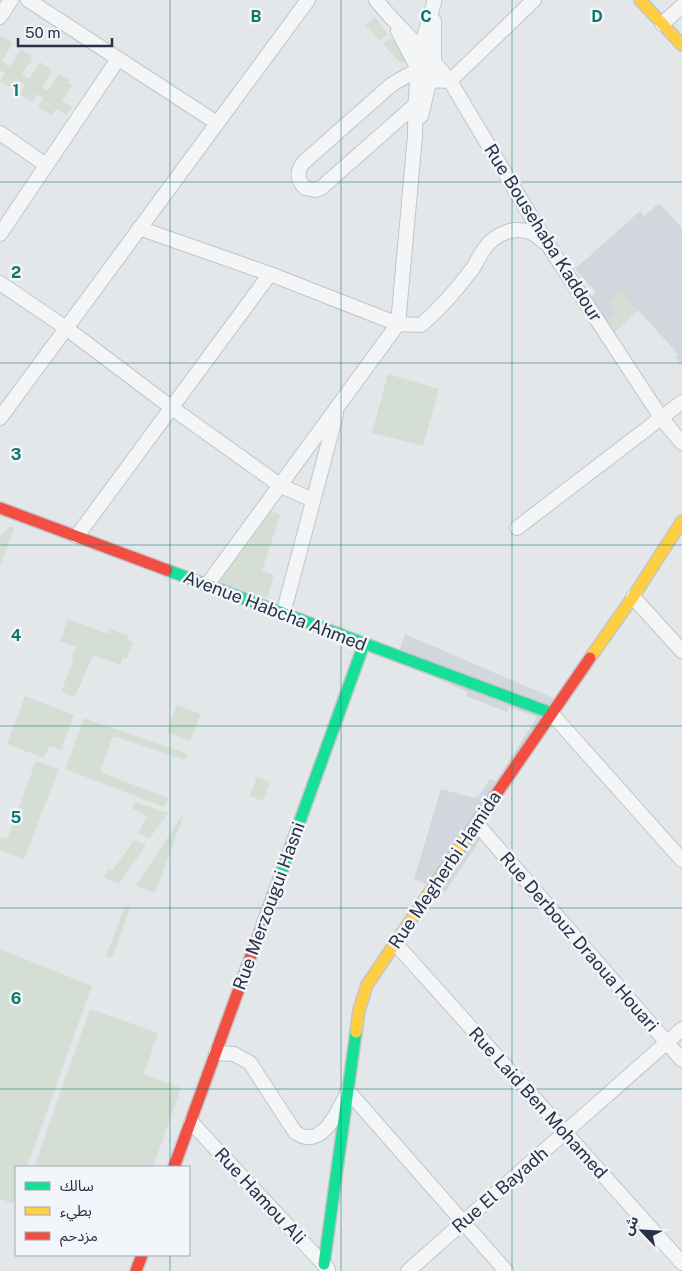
<svg xmlns="http://www.w3.org/2000/svg" width="682" height="1271" font-family="'Public Sans','Noto Sans Arabic',sans-serif">
<style>
.built{fill:#d2d6dd}
.green{fill:#d4ded4}
.lines{fill:none;stroke-linecap:round;stroke-linejoin:round}
.street-casing{stroke:#c2c5c8;stroke-width:16}
.fast-casing{stroke:#c2c5c8;stroke-width:14}
.slow-casing{stroke:#c2c5c8;stroke-width:14}
.jam-casing{stroke:#c2c5c8;stroke-width:14}
.street{stroke:#f3f5f6;stroke-width:14}
.fast{stroke:#16e098;stroke-width:11}
.slow{stroke:#ffcf43;stroke-width:11}
.jam{stroke:#f24e42;stroke-width:11}
.grid{fill:none;stroke:#0f766e;stroke-width:1;stroke-opacity:0.55}
.labels{text-anchor:middle;stroke-width:5;stroke-linejoin:round;paint-order:stroke}
.street-label{font-size:18px;fill:#283246;stroke:#f2f5f9}
.grid-label{font-size:16px;text-anchor:middle;font-weight:bold;fill:#0f766e;stroke:#f2f5f9;stroke-width:5;stroke-linejoin:round;paint-order:stroke}
</style>
<rect width="100%" height="100%" fill="#e4e7ea"/>
<path class="built" d="M659 203 682 228V365L675 357 678 354 638 310 614 333 591 297 596 292 575 269 640 211 644 216Z
M405 634 562 702 486 823 487 826 476 846 445 892 414 879 441 789 474 798 479 796 490 779 496 781 537 717 509 707 507 712 466 696 467 692 396 660Z"/>
<path class="green" d="M375 17 388 34 380 41 365 25Z
M0 35 13 43 2 61 10 66 21 49 32 56 30 58 32 60 22 74 29 79 40 62 51 69 49 71 51 73 42 87 48 91 59 74 70 80 68 83 72 85 62 101 72 107 66 115 56 109 52 115 38 107 43 98 37 94 32 102 19 94 25 85 18 81 13 89 0 81 5 73 0 70Z
M391 38 407 60 401 64 383 44Z
M622 291 638 310 614 333 606 320 616 312 609 303Z
M388 374 439 389 423 446 372 433Z
M270 511 280 515 262 571 274 575 267 598 221 583V575Z
M10 526 14 528 0 567V536Z
M68 619 108 634 110 629 129 636 127 640 133 642 127 658 123 657 120 665 93 655 75 697 61 692 74 658 72 657 76 647 60 641Z
M25 696 74 715 61 750 49 746 44 758 7 744Z
M177 705 201 714 190 741 167 732Z
M84 718 188 754 185 760 113 736 100 772 168 798 164 807 65 769Z
M36 761 59 769 24 859 0 850V837L7 839Z
M257 777 270 782 263 801 250 796Z
M135 802 168 813 149 839 138 833 147 817 132 808Z
M181 817H183L155 893 136 886Z
M134 840 146 845 119 884 104 878 108 869 112 871Z
M125 906 130 908 112 958 106 956Z
M0 949 92 986 27 1167H16V1197L14 1204 0 1199Z
M90 1009 158 1033 144 1074 181 1088 153 1167H34Z"/>
<g class="lines">
<defs>
<path id="street" d="M28 0 217 123
M376 0C399 29 427 52 450 81L548 245 662 419 682 443
M0 17 11 0
M662 24 682 6
M398 31 419 71 430 80 450 81 534 0
M415 105 321 188 315 190 305 188C297 179 296 172 304 162L391 85 408 75 419 71
M421 116 434 62V21
M0 133 46 165
M139 228 270 274 398 324 421 325C440 309 458 288 473 268 477 262 480 254 485 248 495 234 515 225 532 233 536 235 541 239 544 242
M0 234 118 59
M0 283 66 328 172 408 281 486 313 500
M0 418 308 0
M517 528 682 402
M77 536 270 274
M207 585 398 324 415 136C415 107 416 79 421 51 424 34 430 18 434 2
M633 597 682 651
M283 614 336 415
M551 713 682 860
M477 824 682 1060
M395 943 682 1263
M216 1053 234 1054 250 1063 295 1132C322 1152 339 1109 348 1091L506 1271
M191 1122 328 1269
M408 1271 682 1029"/>
<path id="fast" d="M167 570 551 713
M275 890 364 644
M324 1264 356 1032"/>
<path id="slow" d="M640 0 682 45
M590 658 633 597 682 521
M356 1032 359 1010 367 985 486 809"/>
<path id="jam" d="M0 508 167 570
M486 809 590 658
M174 1167 275 890
M136 1271 142 1255"/>
</defs>
<use href="#street" class="street-casing"/>
<use href="#fast" class="fast-casing"/>
<use href="#slow" class="slow-casing"/>
<use href="#jam" class="jam-casing"/>
<use href="#street" class="street"/>
<use href="#fast" class="fast"/>
<use href="#slow" class="slow"/>
<use href="#jam" class="jam"/>
</g>
<path class="grid" d="M170 0V1167M341 0V1271M512 0V1271M0 182H682M0 363H682M0 545H682M0 726H682M0 908H682M0 1089H682M170 1255V1271"/>
<g class="labels">
<g class="street-label">
<text transform="translate(543 233) rotate(58)" y="6">Rue Bousehaba Kaddour</text>
<text transform="translate(275 611) rotate(21)" y="6">Avenue Habcha Ahmed</text>
<text transform="translate(445 870) rotate(-56)" y="6">Rue Megherbi Hamida</text>
<text transform="translate(269 906) rotate(-70)" y="6">Rue Merzougui Hasni</text>
<text transform="translate(579 942) rotate(49)" y="6">Rue Derbouz Draoua Houari</text>
<text transform="translate(538 1103) rotate(48)" y="6">Rue Laid Ben Mohamed</text>
<text transform="translate(500 1190) rotate(-41)" y="6">Rue El Bayadh</text>
<text transform="translate(260 1196) rotate(47)" y="6">Rue Hamou Ali</text>
</g>
</g>
<g class="grid-label">
<text x="256" y="22">B</text>
<text x="426" y="22">C</text>
<text x="597" y="22">D</text>
<text x="16" y="96">1</text>
<text x="16" y="278">2</text>
<text x="16" y="460">3</text>
<text x="16" y="641">4</text>
<text x="16" y="823">5</text>
<text x="16" y="1004">6</text>
</g>
<rect x="15" y="1166" width="175" height="90" fill="#f2f5f9" stroke="#a1a7b1"/>
<rect x="25" y="1182" width="25" height="8" fill="#16e098" stroke="#a1a7b1"/>
<text x="60" y="1191" font-size="15" fill="#283246">سالك</text>
<rect x="25" y="1207" width="25" height="8" fill="#ffcf43" stroke="#a1a7b1"/>
<text x="60" y="1216" font-size="15" fill="#283246">بطيء</text>
<rect x="25" y="1232" width="25" height="8" fill="#f24e42" stroke="#a1a7b1"/>
<text x="60" y="1241" font-size="15" fill="#283246">مزدحم</text>
<g transform="translate(642 1231) rotate(295)" stroke="#f2f5f9" stroke-width="4" paint-order="stroke">
<path d="M0-4L9 19L0 12L-9 19Z" fill="#283246"/>
<text y="-8" font-size="14" font-weight="bold" text-anchor="middle" fill="#283246">ش</text>
</g>
<path d="M18 38v8h94v-8" fill="none" stroke="#283246" stroke-width="2.5"/>
<text x="25" y="38" font-size="15" fill="#283246" stroke="#f2f5f9" stroke-width="4" paint-order="stroke">50 m</text>
</svg>
